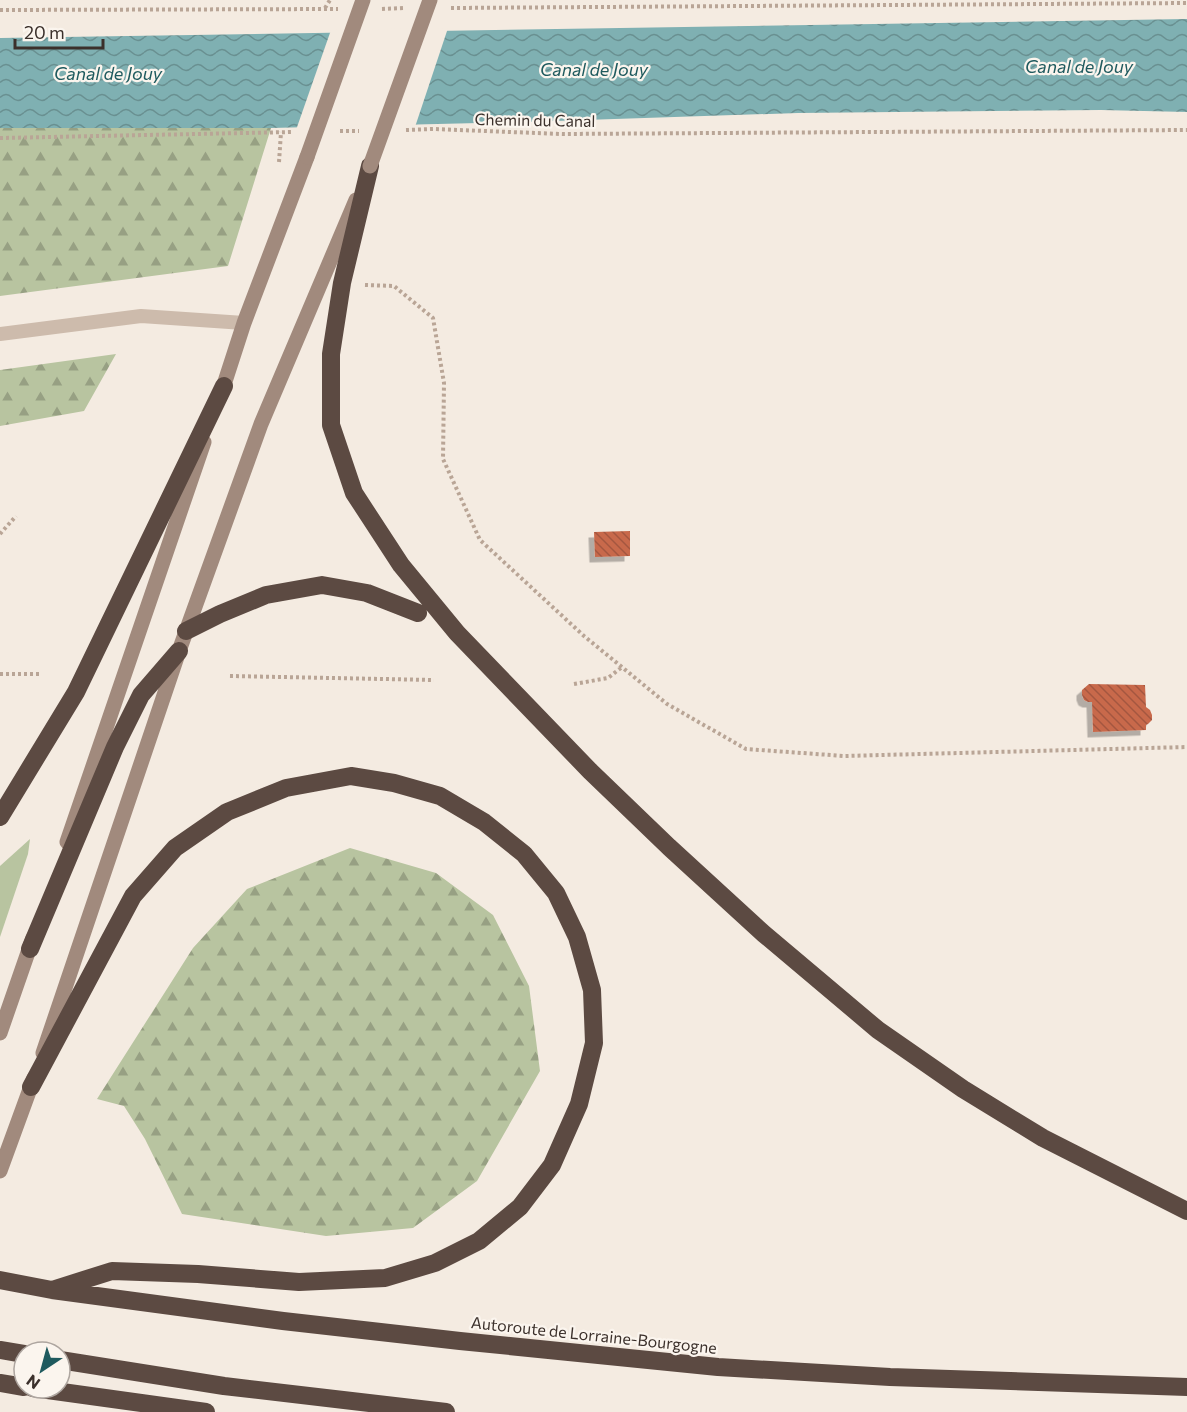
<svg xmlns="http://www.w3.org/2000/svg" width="1187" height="1412" font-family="Commissioner,sans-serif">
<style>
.green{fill:#b8c4a0}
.forest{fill:url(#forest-firs)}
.water{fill:url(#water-waves)}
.pier{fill:#f4ebe1}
.building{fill:url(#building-back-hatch);filter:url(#shadow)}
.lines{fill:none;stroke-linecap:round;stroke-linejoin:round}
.path{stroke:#b9a596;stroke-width:4;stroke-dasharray:3 3;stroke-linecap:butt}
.lane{stroke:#cdbbac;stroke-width:14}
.secondary{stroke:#a18a7d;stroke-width:15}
.highway{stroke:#5c4a42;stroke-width:18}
.secondary-bridge{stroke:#a18a7d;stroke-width:15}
.labels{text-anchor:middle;stroke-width:4.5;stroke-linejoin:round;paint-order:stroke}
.street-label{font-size:16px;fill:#3b302b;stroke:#fbf5ee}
.water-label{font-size:18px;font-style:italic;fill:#1f5a5e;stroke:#fbf5ee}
</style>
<defs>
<pattern id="forest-firs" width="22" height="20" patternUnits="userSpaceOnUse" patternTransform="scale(1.5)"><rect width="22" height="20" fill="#b8c4a0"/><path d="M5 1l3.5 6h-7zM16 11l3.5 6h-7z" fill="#97a083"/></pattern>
<pattern id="water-waves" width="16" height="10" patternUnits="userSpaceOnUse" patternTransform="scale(1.5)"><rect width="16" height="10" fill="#7fb0b2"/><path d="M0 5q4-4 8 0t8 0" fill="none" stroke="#699091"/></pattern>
<pattern id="building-back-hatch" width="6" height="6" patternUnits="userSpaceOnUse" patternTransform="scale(1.5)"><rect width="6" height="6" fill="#c8694b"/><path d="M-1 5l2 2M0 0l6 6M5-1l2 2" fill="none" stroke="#a4573f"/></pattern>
<filter id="shadow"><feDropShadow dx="-5.5" dy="5.5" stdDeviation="0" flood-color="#0004"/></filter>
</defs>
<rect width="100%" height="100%" fill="#f4ebe1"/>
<path class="green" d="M30 839 28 854 0 937V866Z"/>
<path class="forest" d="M0 128H271L228 266 0 296Z
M116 354 84 411 0 426V370Z
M350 848 436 873 493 915 529 986 540 1071 477 1181 413 1228 326 1236 182 1214 145 1139 124 1106 97 1099 193 948 247 889Z"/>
<path class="water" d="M1187 19V112L1101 110 798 113 525 122 271 128H0V38Z"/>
<path class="pier" d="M448 28 415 127 296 130 331 30Z"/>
<path class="building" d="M630 531V556L595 557 594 532Z
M1089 684 1145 685 1146 707 1150 710 1152 715V720L1148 724 1146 725V730L1093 732 1092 702H1088L1084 700 1082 695V690Z"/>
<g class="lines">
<path class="path" d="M325 8 330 0
M451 8 1187 3
M382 9 404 8
M0 10 338 9
M406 130 433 129 562 134 1187 130
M340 131H359
M0 138 293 132
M279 162 281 132
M365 285 394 286 433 318 444 383 443 459 480 540 584 636 667 704 746 749 844 756 1187 747
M0 534 16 516
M0 674H41
M230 676 434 680
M574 684 608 678 622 667"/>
<path class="lane" d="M0 334 141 316 244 323"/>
<path class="secondary" d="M220 397 244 323 307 157
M67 842 204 442
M0 1033 33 938
M43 1053 179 651 261 424 356 200
M0 1171 34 1078"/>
<path class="highway" d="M370 166 342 283 331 354V425L354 493 401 565 457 633 590 771 669 847 764 934 878 1030 963 1089 1043 1138 1187 1211
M186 631 220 614 266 595 322 585 367 593 418 613
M0 817 76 692 224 386
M30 949 115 747 141 695 179 651
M31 1087 133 896 175 848 227 812 286 788 351 776 394 783 440 796 484 822 524 854 556 893 577 937 592 990 594 1043 579 1104 552 1165 520 1207 479 1241 435 1263 385 1278 299 1282 198 1274 112 1271 52 1290
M0 1280 52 1290 283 1321 460 1341 718 1367 890 1377 1187 1387
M0 1350 24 1354
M60 1360 224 1386 446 1412
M0 1383 24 1387
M33 1388 206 1412"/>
<path class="secondary-bridge" d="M307 157 363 0
M370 166 430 0"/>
</g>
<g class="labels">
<g class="street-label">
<text transform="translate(535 120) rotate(1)" y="6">Chemin du Canal</text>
<text transform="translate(594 1335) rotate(6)" y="6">Autoroute de Lorraine-Bourgogne</text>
</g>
<g class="water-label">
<text x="1079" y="73">Canal de Jouy</text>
<text x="594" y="76">Canal de Jouy</text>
<text x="108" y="80">Canal de Jouy</text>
</g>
</g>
<g transform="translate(42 1370) rotate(216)"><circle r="28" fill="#fbf5ee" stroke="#aea6a0" stroke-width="1.5"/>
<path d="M0-4.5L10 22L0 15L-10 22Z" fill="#1f5a5e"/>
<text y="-9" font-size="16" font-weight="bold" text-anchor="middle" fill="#3b302b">N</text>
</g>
<path d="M15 39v9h88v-9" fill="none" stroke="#3b302b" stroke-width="3"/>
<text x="24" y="39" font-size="18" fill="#3b302b" stroke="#fbf5ee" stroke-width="4.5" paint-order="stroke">20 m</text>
</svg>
